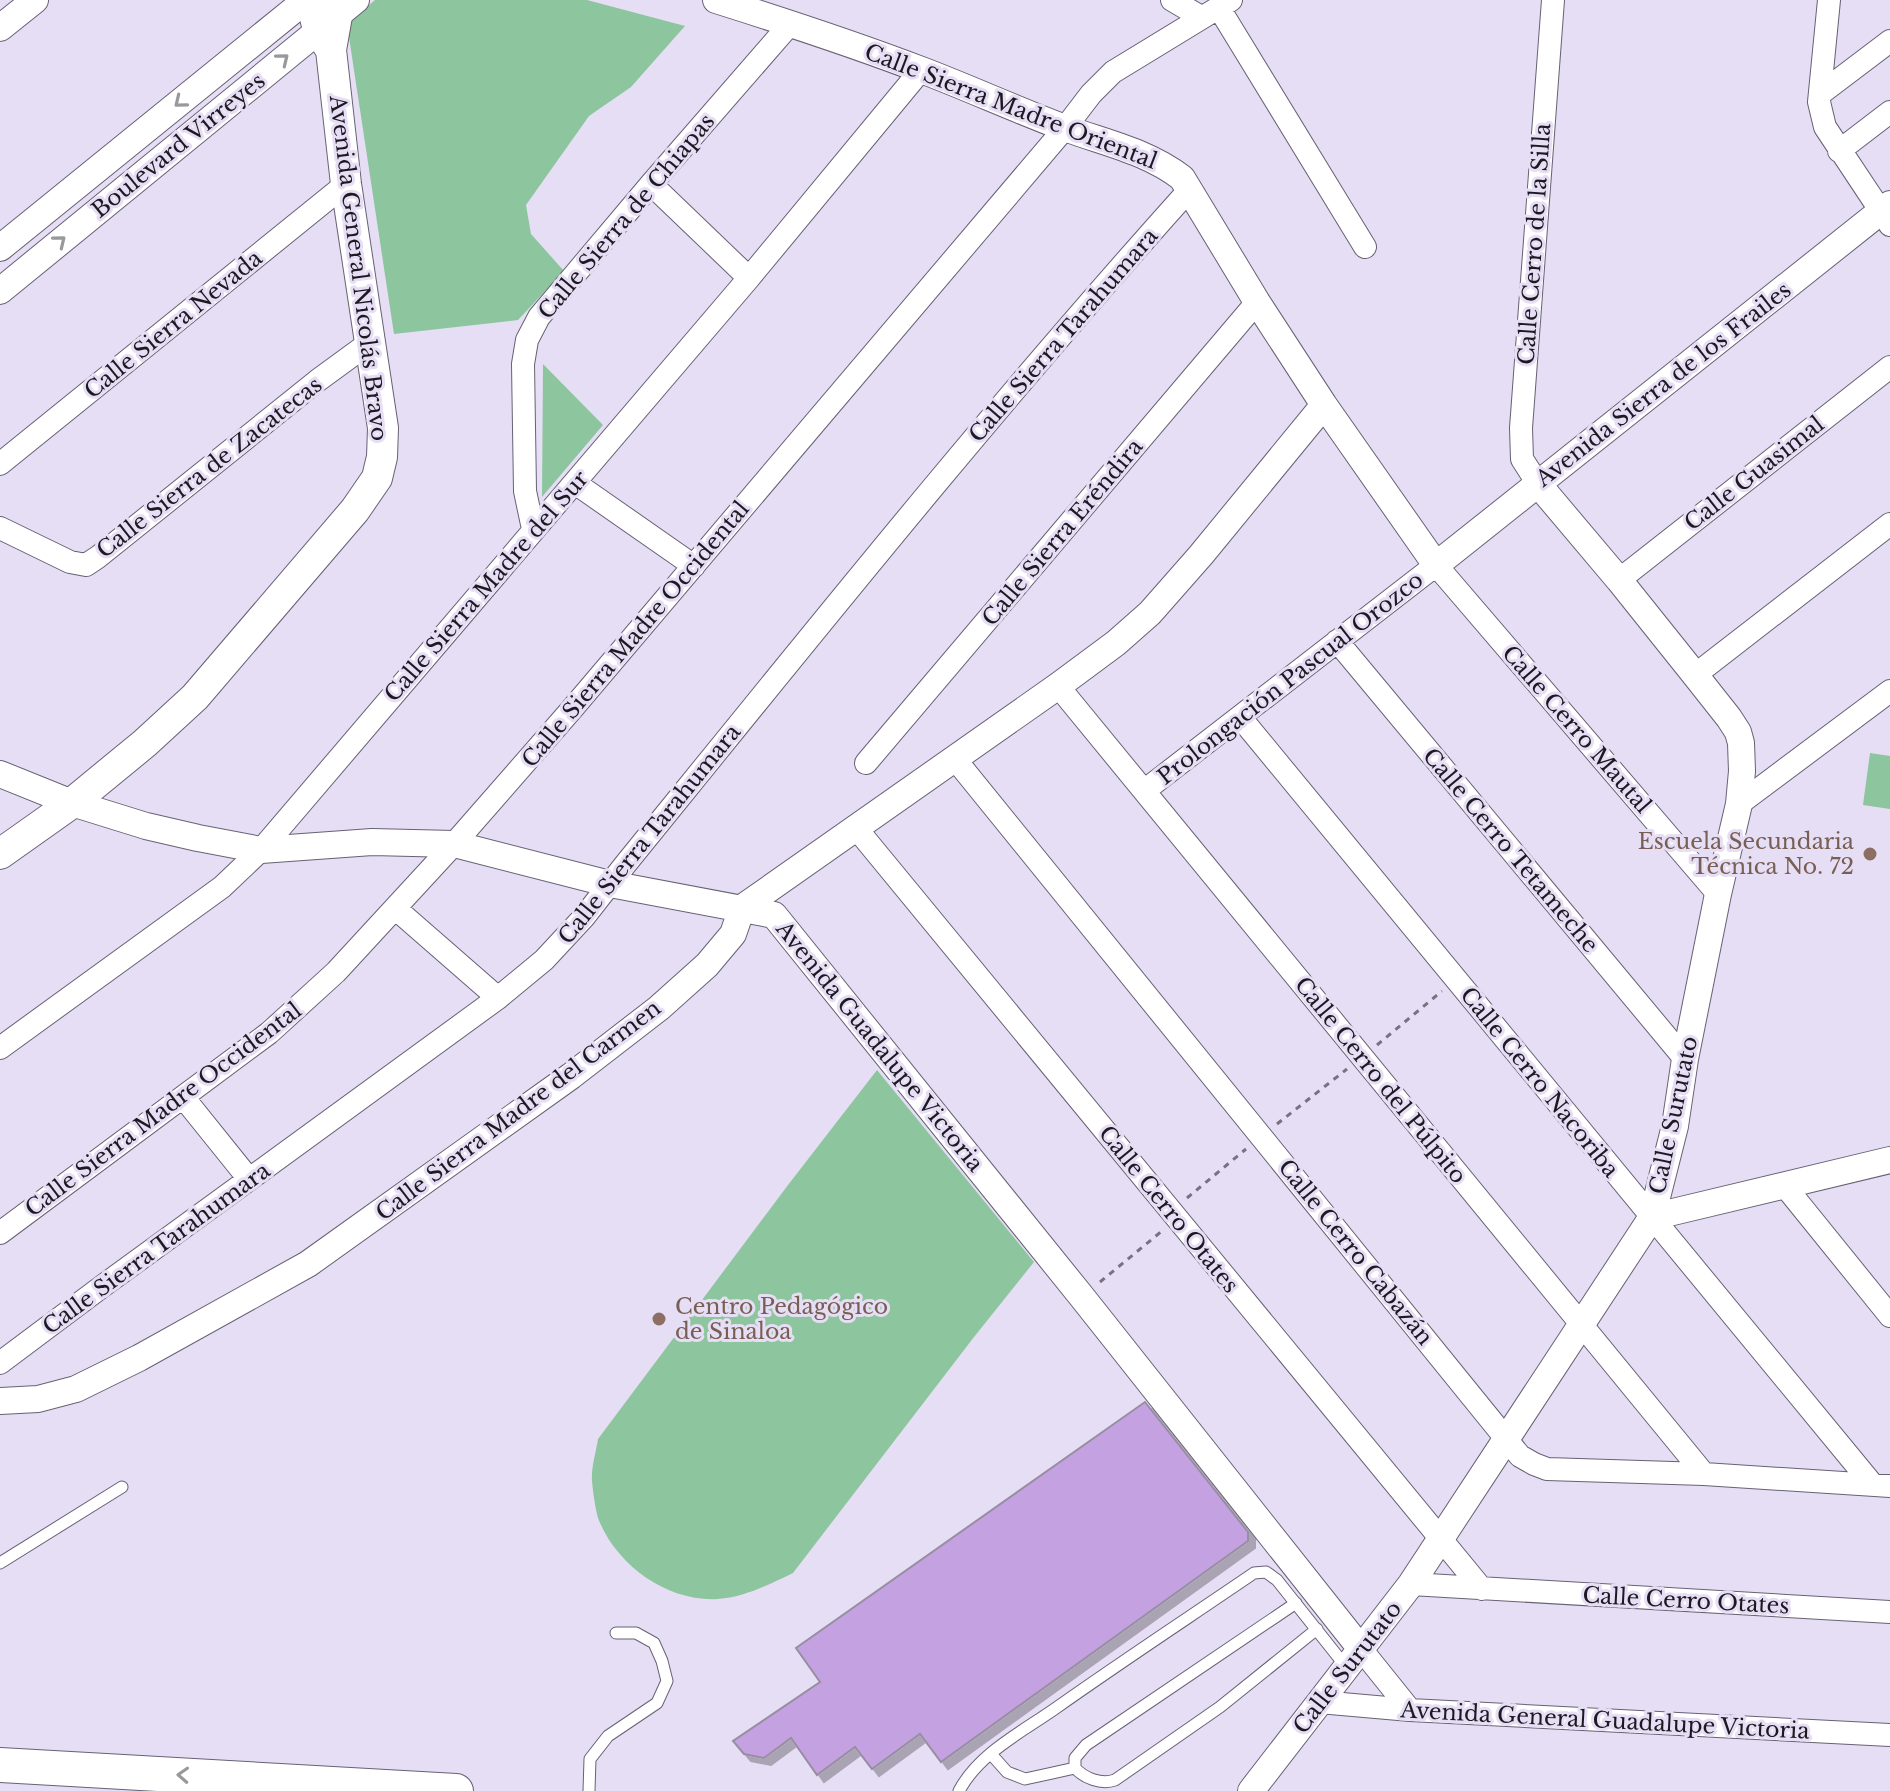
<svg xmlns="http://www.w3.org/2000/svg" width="1890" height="1791" font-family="'Libre Baskerville',serif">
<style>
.green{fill:#8dc59e}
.building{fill:#c4a1e1;stroke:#988ea2;stroke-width:2;filter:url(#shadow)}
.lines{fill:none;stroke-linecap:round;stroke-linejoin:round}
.service-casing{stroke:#686174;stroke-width:13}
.minor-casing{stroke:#686174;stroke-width:24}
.tertiary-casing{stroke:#686174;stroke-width:28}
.secondary-casing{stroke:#686174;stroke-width:32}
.primary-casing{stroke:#686174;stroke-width:36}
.path{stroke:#777280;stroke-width:3;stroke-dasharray:6 6;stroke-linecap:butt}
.service{stroke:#fff;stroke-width:11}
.minor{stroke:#fff;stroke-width:22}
.tertiary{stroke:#fff;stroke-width:26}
.secondary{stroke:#fff;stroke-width:30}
.primary{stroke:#fff;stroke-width:34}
.oneway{stroke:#99989b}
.education-dot{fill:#8d6e63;stroke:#e6def4;stroke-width:3}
.labels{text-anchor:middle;stroke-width:6;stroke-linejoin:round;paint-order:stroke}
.street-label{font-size:22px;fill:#1c1921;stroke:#e6def4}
.education-label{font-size:22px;fill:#785e54;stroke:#e6def4;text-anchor:end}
</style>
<defs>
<filter id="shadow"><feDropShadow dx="7" dy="7" stdDeviation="0" flood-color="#0004"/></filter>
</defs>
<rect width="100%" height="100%" fill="#e6def4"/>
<path class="green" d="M375 0H587L685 26 631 87 589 116 526 205 531 234 564 271 518 320 394 334 347 24Z
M543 364 603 425 542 497Z
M1870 753 1890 756V809L1863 805Z
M877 1070 1034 1262 974 1337 793 1573C770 1584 745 1597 718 1599 667 1602 616 1565 598 1518 595 1507 593 1492 592 1481 591 1468 596 1452 598 1439L788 1185Z"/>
<path class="building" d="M1145 1402 1248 1532V1541L941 1762 920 1734 872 1769 855 1747 817 1775 791 1738 764 1758 744 1754 733 1741 820 1682 796 1648Z"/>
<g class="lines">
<defs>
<path id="service" d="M0 1563 122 1487
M1296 1603 1086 1745 1075 1758V1768C1084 1778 1101 1785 1115 1780L1220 1707 1317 1629
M991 1754 1007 1772 1025 1779 1075 1768
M589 1791 590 1759 608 1736 657 1703 667 1681 662 1661 654 1643 636 1633H616
M959 1791C979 1753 1022 1732 1056 1708 1121 1662 1188 1618 1254 1573L1266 1572 1277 1580 1347 1668"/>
<path id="minor" d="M1172 0 1201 17
M1829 0 1819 102 1825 127 1890 225
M1219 8 1365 247
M1820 94 1890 41
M1839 151 1890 112
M651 184 749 278
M0 464 346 184
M575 483 694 566
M1538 484 1522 459 1521 428 1553 0
M0 528 70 562 86 565 98 557 317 381 369 343
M533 529 525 491 523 364 527 340 539 317 651 184 791 23
M1619 580 1890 367
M1337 641 1685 1059
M1695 675 1890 524
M1058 686 1704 1474
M1240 717 1872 1484
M955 759 1520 1456 1534 1464 1547 1469 1704 1474 1890 1486
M866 763 1257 302
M1144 791 1436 565 1718 894
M1739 804 1890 691
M856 828 1482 1589
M396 909 498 998
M0 1048 222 887 261 850 749 278 921 70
M183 1097 249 1179
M1784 1185 1890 1316
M0 1233 269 1033 336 972 454 844 572 709 1065 128 1091 94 1113 72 1231 0
M0 1363 100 1288 498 998 544 960 584 917 624 866C809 638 993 408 1190 189
M1411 1584 1890 1612
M1361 1649 1410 1710
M1319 1702 1410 1710 1890 1735"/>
<path id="tertiary" d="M716 0C786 22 856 45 924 71 971 89 1017 110 1065 128 1105 143 1147 151 1182 178L1257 302 1324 405 1436 565 1890 204
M0 28 35 0
M0 248 306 0
M0 291 356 0
M0 774 72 803 146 826 198 838 261 850 372 842 454 844 610 884 774 915 1082 1297 1361 1649
M1652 1217 1890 1160
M0 1401 38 1399 76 1389 139 1358 308 1264 571 1076 659 1008 707 965 733 934 742 908 1058 686 1116 643 1150 613 1201 555 1324 405
M1251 1791 1411 1584 1652 1217 1675 1126 1685 1059 1718 894 1739 804 1742 771 1741 743 1738 732 1729 718 1695 675 1619 580 1538 484"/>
<path id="secondary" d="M311 0 318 30 331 50
M0 854 72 803 145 743 195 697 355 510 377 478 382 457 383 428 346 184 331 50 337 16 335 0"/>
<path id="primary" d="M0 1765 456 1791"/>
</defs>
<use href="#service" class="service-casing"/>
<use href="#minor" class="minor-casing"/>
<use href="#tertiary" class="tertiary-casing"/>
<use href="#secondary" class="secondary-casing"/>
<use href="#primary" class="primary-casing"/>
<path class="path" d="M1377 1045 1442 991
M1277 1124 1347 1069
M1187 1198 1246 1149
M1100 1282 1162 1231"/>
<use href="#service" class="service"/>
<use href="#minor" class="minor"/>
<use href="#tertiary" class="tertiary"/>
<use href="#secondary" class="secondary"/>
<use href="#primary" class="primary"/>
</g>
<defs><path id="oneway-chevron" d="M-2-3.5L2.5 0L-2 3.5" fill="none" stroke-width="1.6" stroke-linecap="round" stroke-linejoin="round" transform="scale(2)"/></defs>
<g class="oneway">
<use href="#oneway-chevron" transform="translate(283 59) rotate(-39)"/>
<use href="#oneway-chevron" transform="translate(180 102) rotate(141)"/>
<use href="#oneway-chevron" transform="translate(60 241) rotate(-39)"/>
<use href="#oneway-chevron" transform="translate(183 1775) rotate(-177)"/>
</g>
<g class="education-dot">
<circle cx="1870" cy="854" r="8"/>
<circle cx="659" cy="1319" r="8"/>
</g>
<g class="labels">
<g class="street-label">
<text transform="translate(1011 106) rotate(21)" y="8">Calle Sierra Madre Oriental</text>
<text transform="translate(178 145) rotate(-39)" y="8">Boulevard Virreyes</text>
<text transform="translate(626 216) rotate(-50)" y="8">Calle Sierra de Chiapas</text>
<text transform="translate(1534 244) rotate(-86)" y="8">Calle Cerro de la Silla</text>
<text transform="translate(359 268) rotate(83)" y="8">Avenida General Nicolás Bravo</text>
<text transform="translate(173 324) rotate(-39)" y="8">Calle Sierra Nevada</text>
<text transform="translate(1063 335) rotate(-49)" y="8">Calle Sierra Tarahumara</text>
<text transform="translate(1663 384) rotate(-38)" y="8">Avenida Sierra de los Frailes</text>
<text transform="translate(209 467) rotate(-38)" y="8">Calle Sierra de Zacatecas</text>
<text transform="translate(1754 473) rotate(-38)" y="8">Calle Guasimal</text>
<text transform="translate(1062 532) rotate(-50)" y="8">Calle Sierra Eréndira</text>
<text transform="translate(486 586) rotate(-49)" y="8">Calle Sierra Madre del Sur</text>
<text transform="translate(635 634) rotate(-50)" y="8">Calle Sierra Madre Occidental</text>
<text transform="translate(1290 678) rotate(-38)" y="8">Prolongación Pascual Orozco</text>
<text transform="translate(1577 729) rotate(49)" y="8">Calle Cerro Mautal</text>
<text transform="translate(649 834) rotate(-51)" y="8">Calle Sierra Tarahumara</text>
<text transform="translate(1511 850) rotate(50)" y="8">Calle Cerro Tetameche</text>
<text transform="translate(880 1046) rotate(51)" y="8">Avenida Guadalupe Victoria</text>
<text transform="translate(1381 1080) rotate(51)" y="8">Calle Cerro del Púlpito</text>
<text transform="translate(1540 1082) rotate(51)" y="8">Calle Cerro Nacoriba</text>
<text transform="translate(163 1109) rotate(-37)" y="8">Calle Sierra Madre Occidental</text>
<text transform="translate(518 1110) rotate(-37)" y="8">Calle Sierra Madre del Carmen</text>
<text transform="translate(1673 1115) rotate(-78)" y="8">Calle Surutato</text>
<text transform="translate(1169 1209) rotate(51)" y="8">Calle Cerro Otates</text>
<text transform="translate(156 1248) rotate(-36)" y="8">Calle Sierra Tarahumara</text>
<text transform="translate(1356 1252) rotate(51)" y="8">Calle Cerro Cabazán</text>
<text transform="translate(1686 1600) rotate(3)" y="8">Calle Cerro Otates</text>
<text transform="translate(1347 1667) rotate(-52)" y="8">Calle Surutato</text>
<text transform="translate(1605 1720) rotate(3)" y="8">Avenida General Guadalupe Victoria</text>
</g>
<g class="education-label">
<text x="1854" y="849">Escuela Secundaria<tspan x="1854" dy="25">Técnica No. 72</tspan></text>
<text x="675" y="1314" text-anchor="start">Centro Pedagógico<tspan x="675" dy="25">de Sinaloa</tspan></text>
</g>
</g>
</svg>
